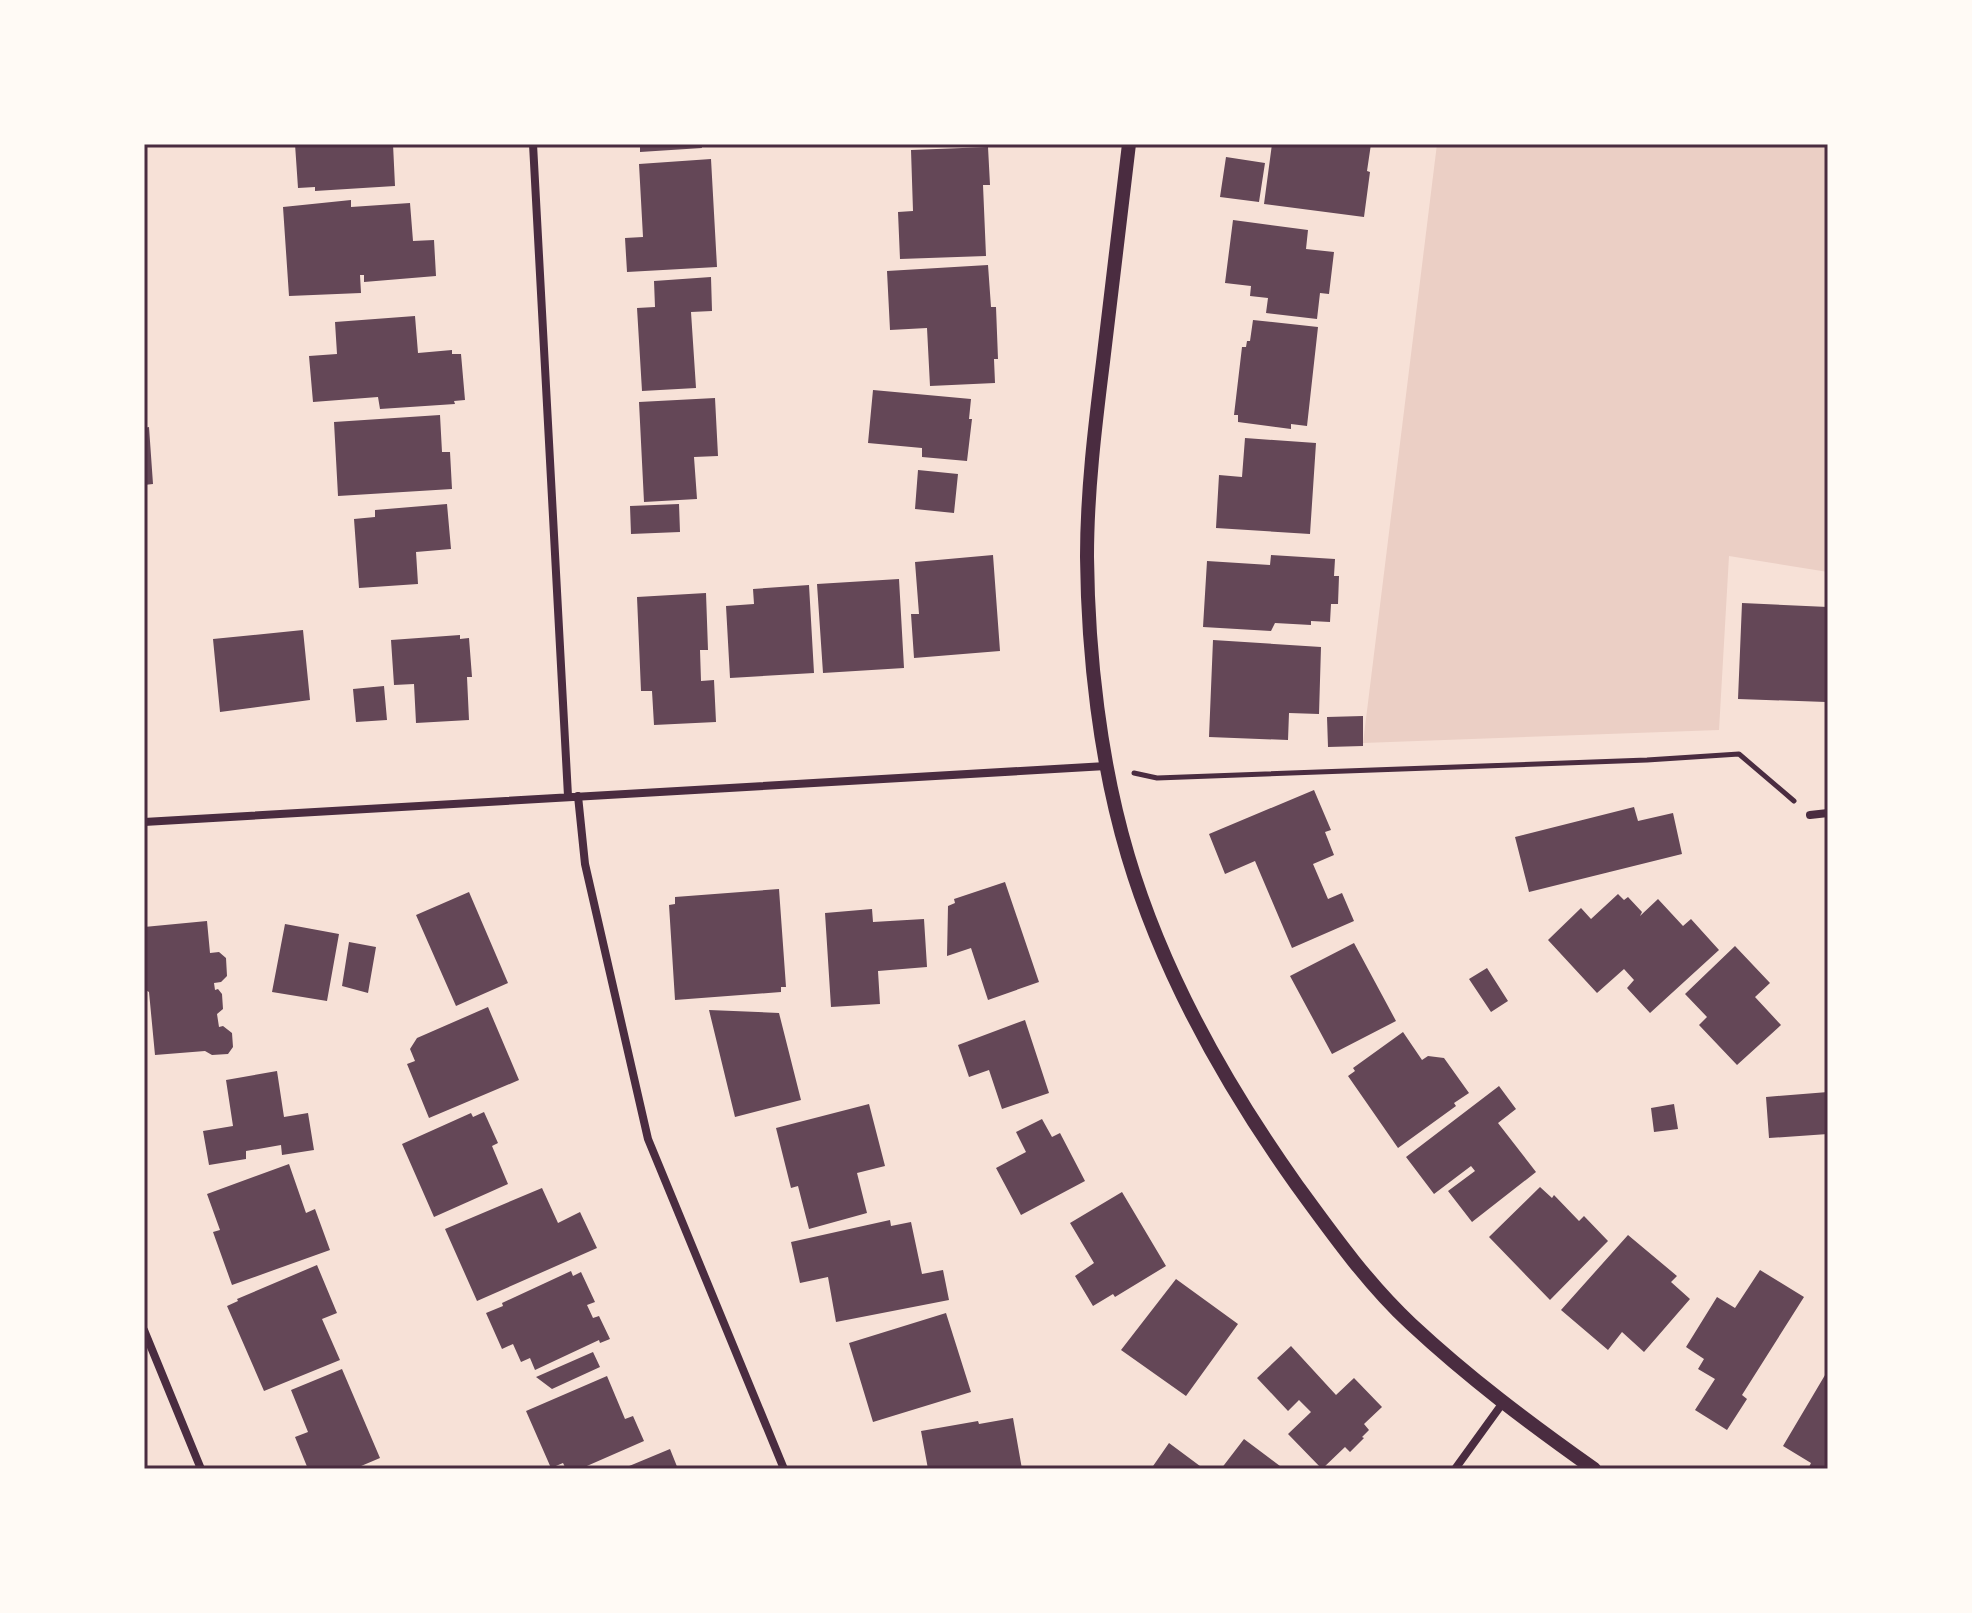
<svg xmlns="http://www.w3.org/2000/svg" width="1972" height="1613" font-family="'Space Grotesk',sans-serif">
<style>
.green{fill:#ebcfc5}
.building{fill:#644757}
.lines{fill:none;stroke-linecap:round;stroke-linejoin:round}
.path{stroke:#4a2c40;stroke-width:5}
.minor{stroke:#4a2c40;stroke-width:8}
.tertiary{stroke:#4a2c40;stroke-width:14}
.neatline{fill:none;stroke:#4a2c40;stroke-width:3}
</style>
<rect width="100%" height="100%" fill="#f7e1d7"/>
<path class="green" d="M1437 144H1828V572L1729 556 1719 730 1363 743Z"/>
<path class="building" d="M295 144H393L395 186 315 191V187L298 188Z
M640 144H701L702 148 640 152Z
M1272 144H1371L1367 171 1370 172 1364 217 1264 204Z
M988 147 990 185H983L986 256 900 259 898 212 913 211 911 150Z
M1226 157 1265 163 1259 202 1220 197Z
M711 159 717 267 627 272 625 238 643 237 639 164Z
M351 200V207L410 203 413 241 434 240 436 276 364 282V275H360L361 293 289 296 283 207Z
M1233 220 1308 230 1306 249 1334 252 1329 294 1320 293 1317 319 1266 313 1268 298 1250 296 1251 286 1225 283Z
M988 265 991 307H996L998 359H994L995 383 930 386 927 328 890 330 887 271Z
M711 277 712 311 691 312 696 388 642 391 637 308 655 307 654 281Z
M415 316 418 353 452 350V354H461L465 400 454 401 455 404 380 409 378 397 313 402 309 356 337 354 335 322Z
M1253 320 1318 327 1307 426 1291 424V429L1238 422V415H1234L1242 347H1246L1247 341H1250Z
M873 390 971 399 969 419H972L967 461 922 457V448L868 443Z
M715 398 718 456 694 457 697 499 644 502 639 402Z
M440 415 442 452H450L452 489 338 496 334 422Z
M149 427 153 484 144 485V428Z
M1245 438 1316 443 1310 534 1216 528 1219 475 1242 477Z
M918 470 958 474 954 513 915 509Z
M447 504 451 549 416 552 418 584 359 588 354 519 375 517V510Z
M679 504 680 532 631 534 630 506Z
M993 555 1000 651 914 658 911 614H919L915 562Z
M1271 555 1335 559 1334 576H1339L1338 604H1331L1330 622 1311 621V625L1275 623 1271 631 1203 627 1207 561 1270 565Z
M899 579 904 668 823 673 817 584Z
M809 585 814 673 730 678 726 606 754 604 753 589Z
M706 593 708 650H700L701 681 714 680 716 722 654 725 652 691H641L637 597Z
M1742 603 1828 607 1826 702 1738 699Z
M303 630 310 700 220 712 213 639Z
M460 635V639L469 638 472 677H467L469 720 416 723 414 684 394 685 391 640Z
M1213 640 1321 647 1319 714 1289 713 1288 740 1209 737Z
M384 686 387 720 356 722 353 689Z
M1363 716V746L1328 747 1327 717Z
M1314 790 1331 830 1325 832 1334 855 1313 864 1328 899 1342 893 1354 921 1292 948 1255 861 1225 874 1209 834Z
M1634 807 1638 821 1673 813 1682 854 1529 892 1515 837Z
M1005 882 1039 982 988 1000 971 948 947 956 948 906 955 903 954 899Z
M779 889 786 987H781V992L675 1000 669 905 675 904V897Z
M469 892 508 983 456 1006 416 915Z
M1618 894 1624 900 1628 897 1642 912 1640 916 1658 899 1683 926 1691 919 1719 950 1650 1013 1627 988 1634 980 1624 969 1597 993 1548 940 1581 908 1591 919Z
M872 909 873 922 924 919 927 967 878 971 880 1004 831 1007 825 913Z
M207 921 210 953 219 952 226 958 227 976 221 982 214 983 215 990 218 989 222 994 223 1009 217 1014 219 1027 223 1026 232 1033 233 1047 228 1054 212 1055 205 1051 155 1055 149 992 144 989V927Z
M285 924 339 934 327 1001 272 992Z
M349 942 376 947 368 993 342 986Z
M1354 943 1396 1021 1332 1054 1290 976Z
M1735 946 1770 983 1755 997 1781 1025 1737 1065 1699 1025 1707 1017 1685 994Z
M1487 968 1508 1001 1491 1012 1469 979Z
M488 1007 519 1080 429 1118 407 1064 415 1061 410 1049 417 1038Z
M709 1010 779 1013 801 1100 735 1117Z
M1025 1020 1049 1093 1002 1109 989 1070 969 1077 958 1045Z
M1403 1032 1422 1060 1428 1056 1444 1058 1469 1093 1454 1103 1456 1106 1398 1148 1348 1076 1355 1071 1353 1068Z
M277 1071 284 1117 308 1113 314 1150 282 1155 281 1145 246 1151V1159L209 1165 203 1131 233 1126 226 1080Z
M1499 1086 1516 1109 1498 1123 1536 1172 1472 1222 1448 1191 1475 1171 1471 1166 1434 1194 1406 1157Z
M1828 1092V1134L1769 1138 1766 1097Z
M869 1104 885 1166 857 1173 867 1213 809 1229 798 1186 791 1188 776 1128Z
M1674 1104 1678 1129 1654 1132 1651 1108Z
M484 1112 498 1143 492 1146 508 1184 434 1217 402 1144 471 1113 473 1117Z
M1042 1119 1052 1137 1060 1133 1085 1181 1021 1215 996 1168 1026 1152 1016 1132Z
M289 1164 306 1213 315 1209 330 1250 232 1285 213 1232 220 1230 207 1194Z
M1540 1187 1552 1198 1554 1195 1579 1221 1584 1216 1608 1241 1550 1300 1489 1237Z
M542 1188 558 1223 580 1212 597 1248 477 1301 445 1229Z
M1122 1192 1166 1266 1115 1297 1113 1294 1093 1306 1075 1276 1094 1263 1070 1223Z
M890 1220 891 1226 911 1222 922 1274 943 1270 949 1300 836 1322 828 1277 800 1283 791 1242Z
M1628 1235 1677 1276 1671 1282 1690 1299 1644 1352 1622 1332 1608 1350 1561 1310Z
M317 1265 337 1313 322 1319 340 1360 264 1391 227 1306 238 1301 237 1299Z
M1760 1270 1804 1297 1742 1395 1747 1399 1727 1430 1695 1410 1715 1379 1698 1369 1704 1359 1686 1347 1717 1297 1735 1308Z
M571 1271 573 1276 581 1272 595 1302 587 1305 593 1318 599 1316 610 1339 600 1343 599 1340 535 1370 530 1358 521 1362 513 1344 502 1349 486 1313 503 1306 502 1303Z
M1176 1279 1238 1324 1186 1396 1121 1350Z
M946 1313 971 1392 873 1422 849 1343Z
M1291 1346 1336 1395 1354 1378 1382 1407 1364 1424 1369 1430 1362 1437 1364 1438 1350 1452 1345 1447 1322 1469 1288 1434 1311 1412 1299 1400 1288 1411 1257 1378Z
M593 1352 600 1367 552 1389 536 1377Z
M342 1369 380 1458 354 1469H308L295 1437 308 1432 291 1390Z
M1828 1370V1469H1808L1811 1463 1783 1446Z
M607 1376 625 1419 633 1416 644 1441 580 1469H566L563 1463 551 1468 526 1411Z
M1013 1418 1022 1469H928L921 1431 978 1421 979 1424Z
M1244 1439 1284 1469H1221Z
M1169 1443 1204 1469H1151Z
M670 1449 678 1469H622Z"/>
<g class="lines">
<path class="path" d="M1134 773 1157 778 1647 760 1739 754 1794 801"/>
<path class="minor" d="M533 144 568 796
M578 796 585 864 648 1139 784 1469
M1810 815 1828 813
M144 822 1106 766
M144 1330 201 1469
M1455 1469 1502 1404"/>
<path class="tertiary" d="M1129 144C1120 217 1112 289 1103 362 1095 426 1087 492 1087 557 1088 655 1100 762 1128 856 1163 974 1225 1084 1296 1184 1331 1232 1367 1283 1411 1324 1469 1378 1529 1423 1594 1469"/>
</g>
<rect width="1972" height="1613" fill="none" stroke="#fffaf5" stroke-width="292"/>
<rect x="146" y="146" width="1680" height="1321" class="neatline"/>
</svg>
